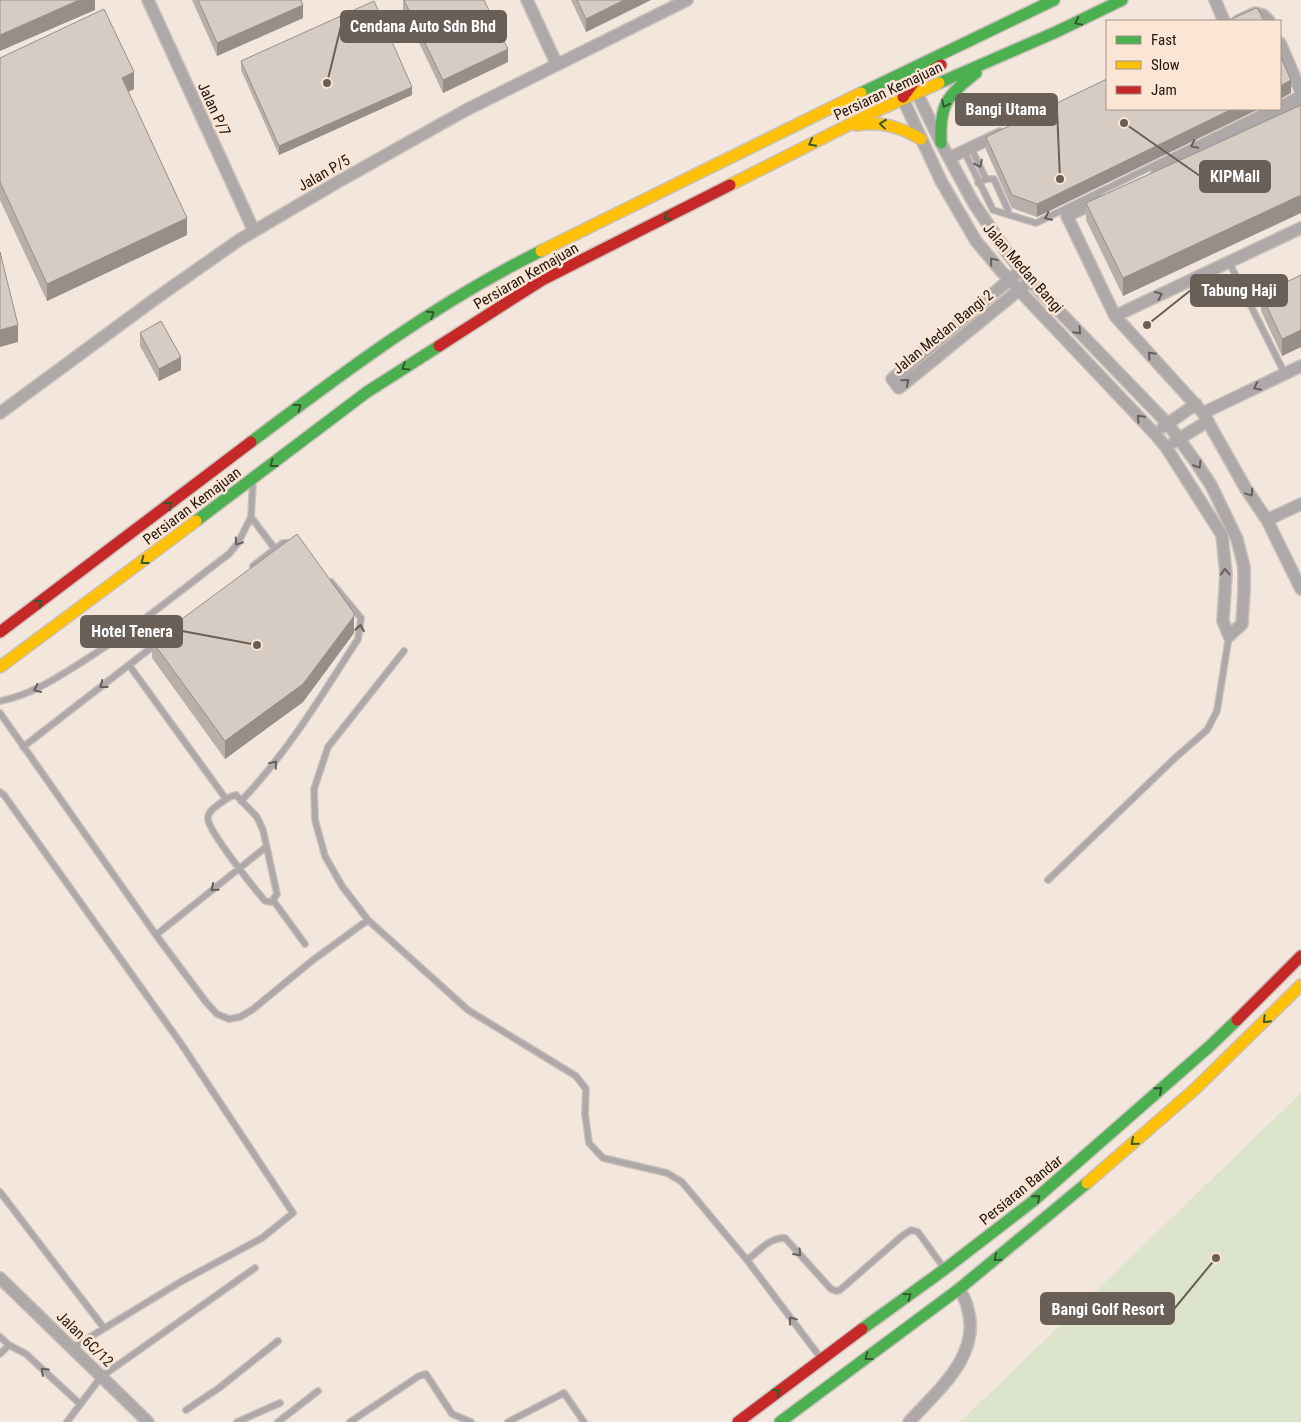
<svg xmlns="http://www.w3.org/2000/svg" width="1301" height="1422" font-family="'Roboto Condensed',sans-serif">
<style>
.green{fill:#dde4cc}
.lines{fill:none;stroke-linecap:round;stroke-linejoin:round}
.lane-casing{stroke:#cac1ba;stroke-width:8}
.street-casing{stroke:#cac1ba;stroke-width:14}
.fast-casing{stroke:#cac1ba;stroke-width:14}
.slow-casing{stroke:#cac1ba;stroke-width:14}
.jam-casing{stroke:#cac1ba;stroke-width:14}
.lane{stroke:#afa8a9;stroke-width:5.5}
.street{stroke:#afa8a9;stroke-width:11}
.fast{stroke:#4caf50;stroke-width:11}
.slow{stroke:#ffc107;stroke-width:11}
.jam{stroke:#c62828;stroke-width:11}
.wall{fill:#b9afa9}
.shaded-wall{fill:#968f89}
.building{fill:#d7ccc4;stroke:#968f89}
.oneway{stroke:#335b2c}
.oneway2{stroke:#675f5c}
.labels{text-anchor:middle;stroke-width:5;stroke-linejoin:round;paint-order:stroke}
.street-label{font-size:15px;fill:#1f160f;stroke:#fbe5d4}
.leader{fill:none;stroke:#695f57;stroke-width:2}
.callout-dot{fill:#695f57;stroke:#fbe5d4;stroke-width:2}
.callout{fill:#695f57;stroke:#695f57;stroke-width:2}
.callout-label{font-size:16px;text-anchor:middle;font-weight:bold;fill:#fff}
</style>
<rect width="100%" height="100%" fill="#f2e6dd"/>
<path class="green" d="M1301 1093V1422H960Z"/>
<g class="lines">
<defs>
<path id="lane" d="M1280 104 1301 93
M971 148 986 179
M964 151 993 210 1036 223 1269 109
M978 183 986 179H994L1008 210V214
M1229 262 1285 374
M251 517 275 549 253 566
M275 549 283 543H292
M404 651 328 747 314 789 315 820 325 856 342 886 368 920 468 1010 576 1076 586 1089 585 1114 589 1143 603 1158 667 1173 682 1182 747 1260 820 1357
M129 665 226 799
M0 701C31 695 55 679 82 662 133 630 180 591 229 554L238 543 251 517 253 481
M0 713 156 935 206 1002 217 1014 229 1019 240 1017 252 1010 313 960 368 920
M23 747 156 644
M0 792 4 795 182 1045 293 1213 262 1238 182 1281 72 1348
M236 795 257 817 263 830 277 894 271 902 265 901C254 888 209 832 208 819 207 812 214 808 219 804 225 800 229 796 236 795Z
M241 801C288 752 322 695 358 639L361 618 331 582
M1048 880 1175 758 1207 730 1217 711 1229 636
M273 900 305 944
M156 935 266 847
M0 1192 104 1328
M747 1260C758 1252 770 1237 785 1238L831 1289 836 1291 840 1290 902 1236 911 1230 918 1232 944 1268
M0 1337 9 1345 26 1354 80 1404
M0 1354 9 1345
M186 1410 219 1388 278 1341
M67 1422 101 1377 255 1268
M237 1422 280 1403
M278 1422 318 1391
M350 1422 419 1376 426 1374 452 1414 471 1422
M508 1422 564 1393 584 1422"/>
<path id="street" d="M148 0 254 231
M527 0 557 65
M1215 0 1224 21
M1238 21 1255 13 1263 15 1269 21
M1280 43 1301 92
M903 99 941 181 976 241 1001 271 1154 433 1166 447 1222 535 1226 574 1223 621 1229 636 1242 624 1244 591V567L1237 539 1211 485 1195 461 1168 424 1030 281 1008 254 973 202 941 143 917 93
M949 158 1000 134
M1157 171 1301 100
M1100 200 1067 216 1115 316 1203 413 1246 489 1267 520 1301 589
M1015 275 892 379 899 388 1024 286
M1115 316 1301 228
M0 413 155 299 239 240 336 183 466 110 687 0
M1203 413 1301 366
M1163 427 1196 404
M1174 442 1208 421
M1267 520 1301 504
M0 1278 148 1422
M909 1422C938 1390 983 1354 967 1306 966 1300 962 1294 959 1289"/>
<path id="fast" d="M939 83 1056 32 1122 0
M861 93 1054 0
M941 143C939 104 947 96 976 73
M251 442C344 372 437 302 541 251
M196 521 367 392 439 346
M862 1329 945 1269 1032 1202 1210 1046 1237 1020
M780 1422 959 1289 1087 1183"/>
<path id="slow" d="M857 125C881 121 900 127 921 139
M730 185 874 112 939 83
M541 251 861 93
M0 667 196 521
M1087 1183 1194 1090 1301 985"/>
<path id="jam" d="M903 97 914 82 941 65
M439 346 542 280 730 185
M0 632 251 442
M1237 1020 1301 956
M738 1422 862 1329"/>
</defs>
<use href="#lane" class="lane-casing"/>
<use href="#street" class="street-casing"/>
<use href="#fast" class="fast-casing"/>
<use href="#slow" class="slow-casing"/>
<use href="#jam" class="jam-casing"/>
<use href="#lane" class="lane"/>
<use href="#street" class="street"/>
<use href="#fast" class="fast"/>
<use href="#slow" class="slow"/>
<use href="#jam" class="jam"/>
</g>
<path class="wall" d="M192 0H301L303 18 217 56Z
M403 0H484L508 62 443 93 403 9Z
M571 0H651L586 32Z
M0 58 134 89 128 92 187 235 47 301 0 200Z
M241 61 412 95 279 155 241 70Z
M1107 79 1037 217 1012 208 986 150V137Z
M1301 105 1123 296 1086 220V203Z
M1301 275V347L1282 356 1261 311V294Z
M140 333 181 370 159 381 140 346Z
M354 630V633L303 702 225 759 152 658V641Z"/>
<path class="shaded-wall" d="M79 0H95V10L0 51V35Z
M624 0H651L586 32V19Z
M303 5V18L217 56V43Z
M508 49V62L443 93V80Z
M134 72V89L122 95V78Z
M1291 80V93L1280 99V86Z
M412 87V95L279 155V146Z
M1232 109H1259L1037 217V204Z
M1301 195V213L1123 296V278Z
M187 218V235L47 301V284Z
M18 325V342L0 347V330Z
M1301 330V347L1282 356V339Z
M181 357V370L159 381V369Z
M354 613V633L303 702 225 759V741Z"/>
<path class="building" d="M0 0H79L0 35Z
M198 0H301L303 5 217 43Z
M404 0H484L508 49 443 80Z
M577 0H624L586 19Z
M374 1 412 87 279 146 241 61Z
M1256 8 1258 9 1264 21H1227Z
M104 9 134 72 122 78 187 218 47 284 0 182V58Z
M1280 55 1291 80 1280 86Z
M1107 79V109H1232L1037 204 1012 195 986 137Z
M1301 105V195L1123 278 1086 203Z
M0 252 18 325 0 330Z
M1301 275V330L1282 339 1261 294Z
M161 321 181 357 159 369 140 333Z
M297 534 354 613V616L303 684 225 741 152 641Z"/>
<defs><path id="oneway-chevron" d="M-2-3.5L2.5 0L-2 3.5" fill="none" stroke-width="1.6" stroke-linecap="round" stroke-linejoin="round" transform="scale(1.25)"/></defs>
<g class="oneway">
<use href="#oneway-chevron" transform="translate(1078 22) rotate(154)"/>
<use href="#oneway-chevron" transform="translate(945 104) rotate(117)"/>
<use href="#oneway-chevron" transform="translate(883 124) rotate(-174)"/>
<use href="#oneway-chevron" transform="translate(812 143) rotate(153)"/>
<use href="#oneway-chevron" transform="translate(667 217) rotate(153)"/>
<use href="#oneway-chevron" transform="translate(431 314) rotate(-32)"/>
<use href="#oneway-chevron" transform="translate(405 367) rotate(148)"/>
<use href="#oneway-chevron" transform="translate(298 407) rotate(-37)"/>
<use href="#oneway-chevron" transform="translate(273 464) rotate(143)"/>
<use href="#oneway-chevron" transform="translate(169 505) rotate(-37)"/>
<use href="#oneway-chevron" transform="translate(144 561) rotate(143)"/>
<use href="#oneway-chevron" transform="translate(39 603) rotate(-37)"/>
<use href="#oneway-chevron" transform="translate(1266 1020) rotate(135)"/>
<use href="#oneway-chevron" transform="translate(1159 1090) rotate(-41)"/>
<use href="#oneway-chevron" transform="translate(1134 1142) rotate(139)"/>
<use href="#oneway-chevron" transform="translate(1037 1198) rotate(-41)"/>
<use href="#oneway-chevron" transform="translate(997 1258) rotate(140)"/>
<use href="#oneway-chevron" transform="translate(908 1296) rotate(-36)"/>
<use href="#oneway-chevron" transform="translate(868 1357) rotate(143)"/>
<use href="#oneway-chevron" transform="translate(777 1392) rotate(-37)"/>
</g>
<g class="oneway2">
<use href="#oneway-chevron" transform="translate(1194 145) rotate(154)"/>
<use href="#oneway-chevron" transform="translate(979 164) rotate(64)"/>
<use href="#oneway-chevron" transform="translate(1048 217) rotate(154)"/>
<use href="#oneway-chevron" transform="translate(993 261) rotate(-130)"/>
<use href="#oneway-chevron" transform="translate(1159 295) rotate(-25)"/>
<use href="#oneway-chevron" transform="translate(1078 331) rotate(46)"/>
<use href="#oneway-chevron" transform="translate(1151 355) rotate(-133)"/>
<use href="#oneway-chevron" transform="translate(906 382) rotate(-39)"/>
<use href="#oneway-chevron" transform="translate(1257 387) rotate(154)"/>
<use href="#oneway-chevron" transform="translate(1140 418) rotate(-133)"/>
<use href="#oneway-chevron" transform="translate(1198 465) rotate(58)"/>
<use href="#oneway-chevron" transform="translate(1250 493) rotate(56)"/>
<use href="#oneway-chevron" transform="translate(238 542) rotate(124)"/>
<use href="#oneway-chevron" transform="translate(1225 572) rotate(-92)"/>
<use href="#oneway-chevron" transform="translate(360 628) rotate(-81)"/>
<use href="#oneway-chevron" transform="translate(103 685) rotate(142)"/>
<use href="#oneway-chevron" transform="translate(37 689) rotate(155)"/>
<use href="#oneway-chevron" transform="translate(274 764) rotate(-51)"/>
<use href="#oneway-chevron" transform="translate(214 888) rotate(141)"/>
<use href="#oneway-chevron" transform="translate(798 1253) rotate(48)"/>
<use href="#oneway-chevron" transform="translate(792 1320) rotate(-127)"/>
<use href="#oneway-chevron" transform="translate(44 1371) rotate(-137)"/>
</g>
<g class="labels">
<g class="street-label">
<text transform="translate(888 91) rotate(-25)" y="5">Persiaran Kemajuan</text>
<text transform="translate(214 109) rotate(65)" y="5">Jalan P/7</text>
<text transform="translate(324 173) rotate(-30)" y="5">Jalan P/5</text>
<text transform="translate(1023 268) rotate(49)" y="5">Jalan Medan Bangi</text>
<text transform="translate(526 276) rotate(-30)" y="5">Persiaran Kemajuan</text>
<text transform="translate(943 332) rotate(-39)" y="5">Jalan Medan Bangi 2</text>
<text transform="translate(192 506) rotate(-37)" y="5">Persiaran Kemajuan</text>
<text transform="translate(1021 1190) rotate(-39)" y="5">Persiaran Bandar</text>
<text transform="translate(85 1339) rotate(44)" y="5">Jalan 6C/12</text>
</g>
</g>
<path class="leader" d="M327 83L341 26M1060 179L1057 109M1124 123L1200 176M1147 325L1191 290M257 645L182 631M1216 1258L1174 1309"/>
<g class="callout-dot">
<circle cx="327" cy="83" r="5"/>
<circle cx="1060" cy="179" r="5"/>
<circle cx="1124" cy="123" r="5"/>
<circle cx="1147" cy="325" r="5"/>
<circle cx="257" cy="645" r="5"/>
<circle cx="1216" cy="1258" r="5"/>
</g>
<g class="callout">
<rect x="341" y="11" width="165" height="31" rx="5"/>
<rect x="956" y="94" width="101" height="31" rx="5"/>
<rect x="1200" y="161" width="70" height="31" rx="5"/>
<rect x="1191" y="275" width="96" height="31" rx="5"/>
<rect x="81" y="616" width="101" height="31" rx="5"/>
<rect x="1041" y="1293" width="133" height="31" rx="5"/>
</g>
<g class="callout-label">
<text x="423" y="32">Cendana Auto Sdn Bhd</text>
<text x="1006" y="115">Bangi Utama</text>
<text x="1235" y="182">KIPMall</text>
<text x="1239" y="296">Tabung Haji</text>
<text x="132" y="637">Hotel Tenera</text>
<text x="1108" y="1315">Bangi Golf Resort</text>
</g>
<rect x="1106" y="20" width="175" height="90" fill="#fbe5d4" stroke="#a39285"/>
<rect x="1116" y="36" width="25" height="8" fill="#4caf50" stroke="#a39285"/>
<text x="1151" y="45" font-size="15" fill="#1f160f">Fast</text>
<rect x="1116" y="61" width="25" height="8" fill="#ffc107" stroke="#a39285"/>
<text x="1151" y="70" font-size="15" fill="#1f160f">Slow</text>
<rect x="1116" y="86" width="25" height="8" fill="#c62828" stroke="#a39285"/>
<text x="1151" y="95" font-size="15" fill="#1f160f">Jam</text>
</svg>
